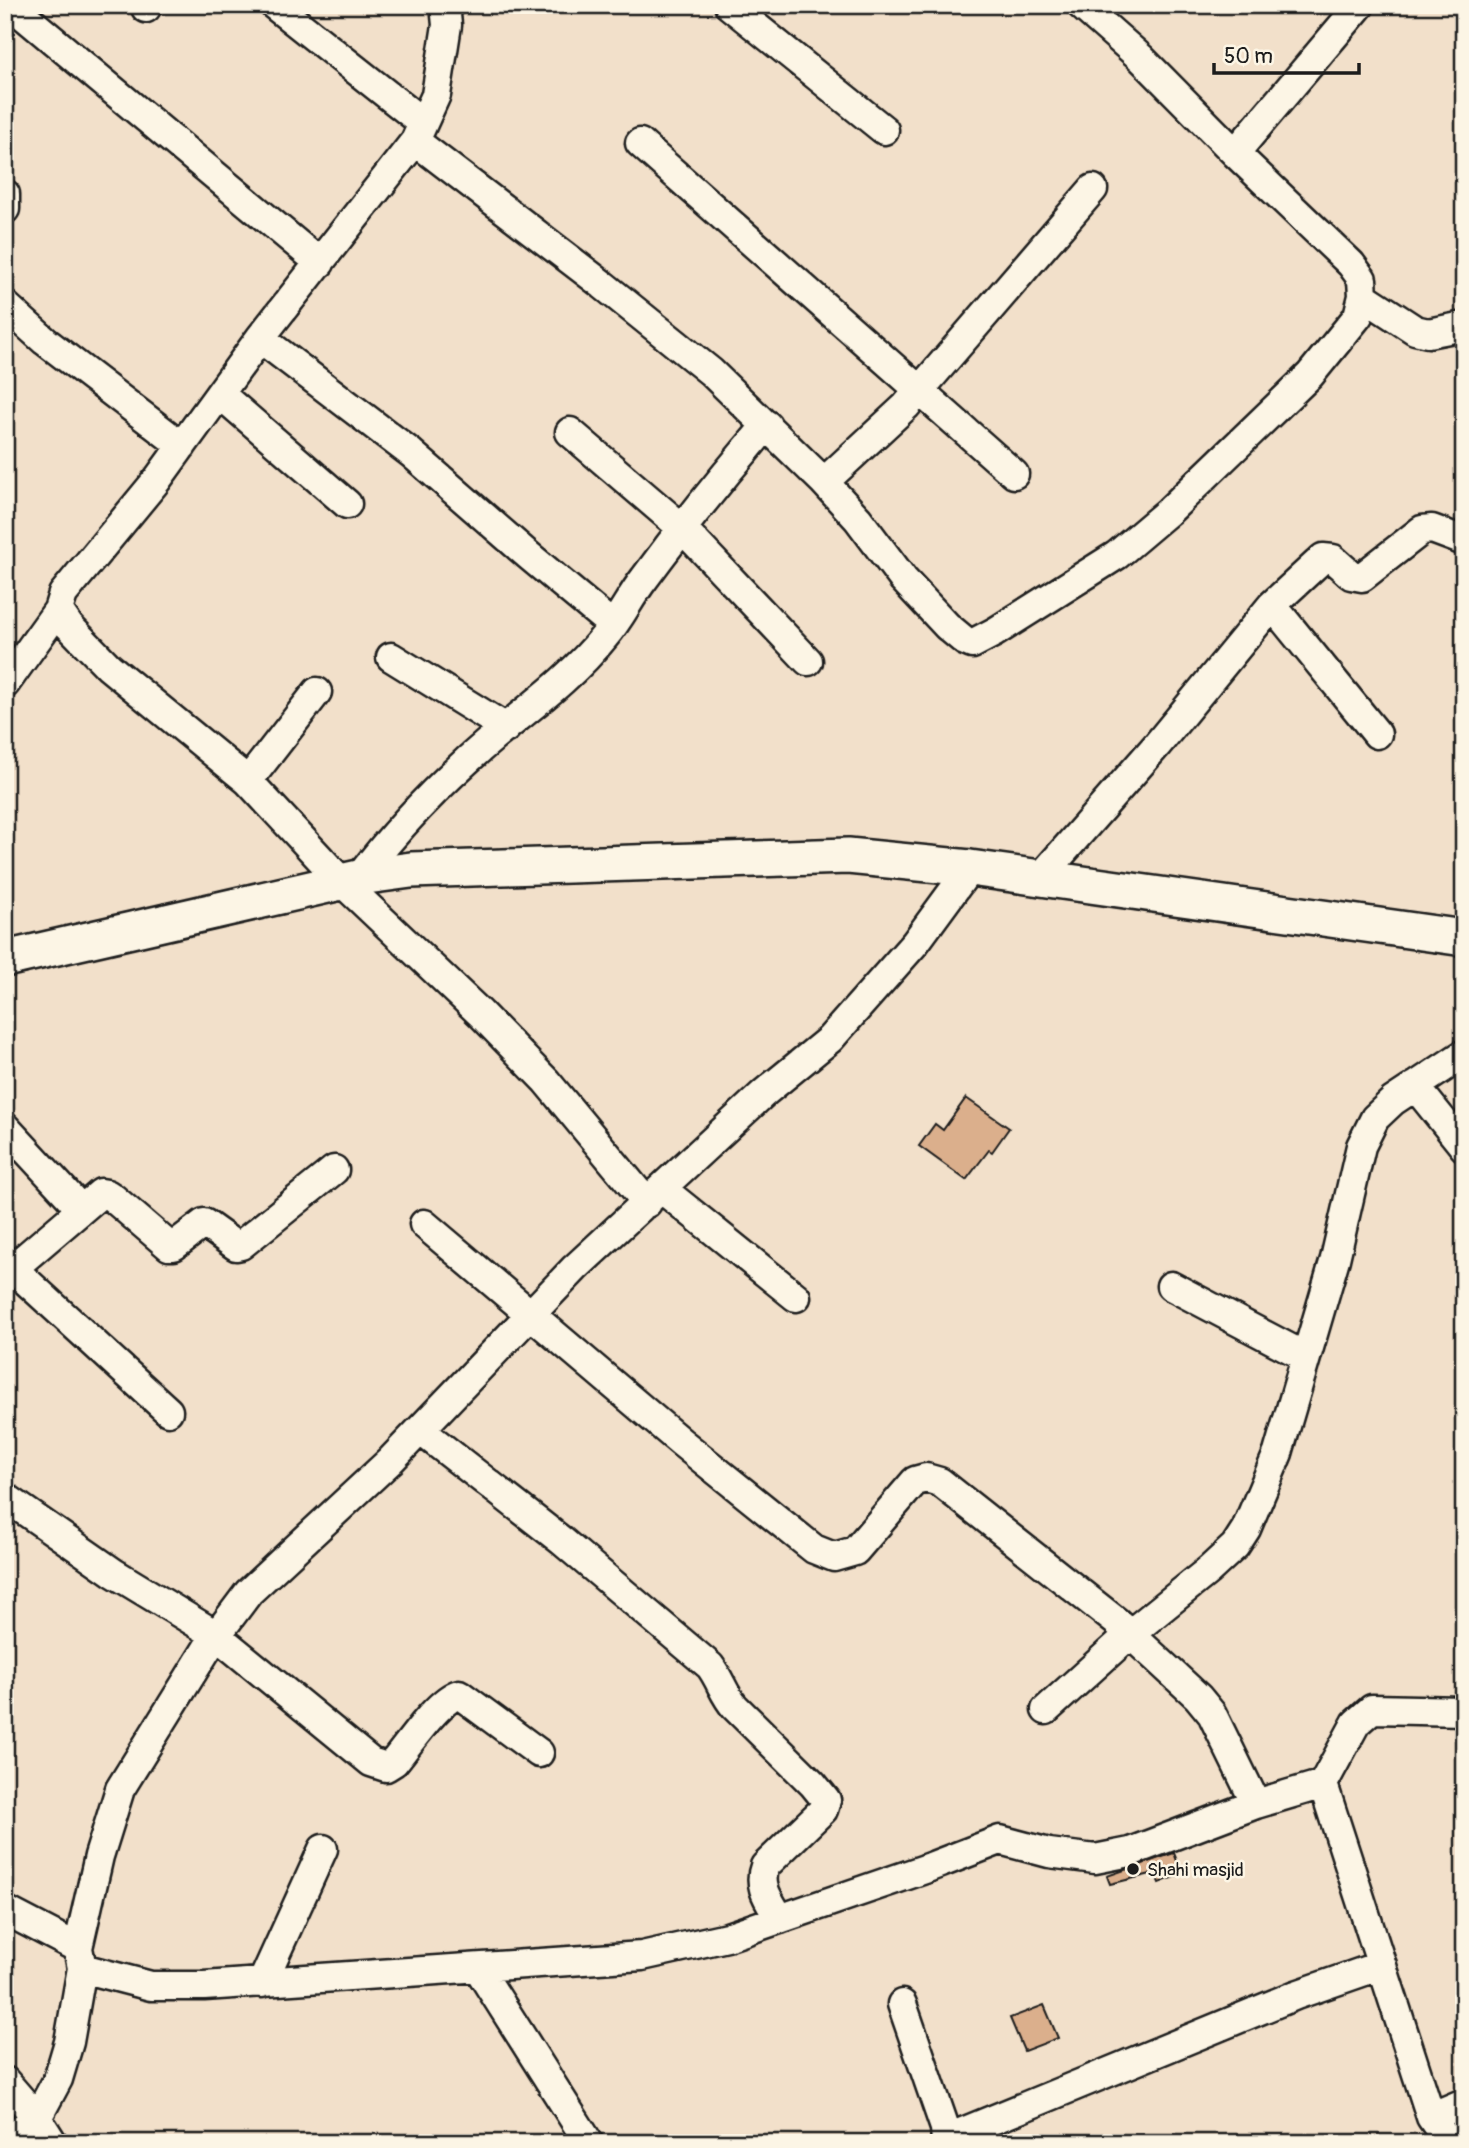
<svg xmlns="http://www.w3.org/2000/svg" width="1469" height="2148" font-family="Pangolin,sans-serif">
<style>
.building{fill:#dbaf8c;stroke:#1c1c1c;stroke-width:2}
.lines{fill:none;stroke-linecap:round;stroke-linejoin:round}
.minor-casing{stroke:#1c1c1c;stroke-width:33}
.major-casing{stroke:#1c1c1c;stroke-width:40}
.minor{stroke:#fcf5e5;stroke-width:28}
.major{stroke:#fcf5e5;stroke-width:35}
.poi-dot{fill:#1c1c1c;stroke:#fcf5e5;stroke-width:2.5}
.labels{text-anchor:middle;stroke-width:5;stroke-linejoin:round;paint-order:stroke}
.poi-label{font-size:19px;fill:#1c1c1c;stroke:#fcf5e5;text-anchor:start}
</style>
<rect width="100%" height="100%" fill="#f2e0ca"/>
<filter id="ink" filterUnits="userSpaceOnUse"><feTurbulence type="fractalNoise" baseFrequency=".0143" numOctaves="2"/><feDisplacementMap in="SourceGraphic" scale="14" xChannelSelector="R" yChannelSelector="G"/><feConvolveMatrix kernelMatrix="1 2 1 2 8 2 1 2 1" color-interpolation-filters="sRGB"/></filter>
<g filter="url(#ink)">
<path class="building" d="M966 1098 1009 1128 992 1152 989 1150 966 1180 919 1146 935 1124 943 1130Z
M1174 1853 1182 1874 1159 1883 1155 1873 1110 1884 1107 1876Z
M1044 2005 1058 2038 1024 2051 1010 2018Z"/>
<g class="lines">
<defs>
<path id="minor" d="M11 5 320 263
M274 5 423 123
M445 5 447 25 436 95 415 141 260 338 157 480 63 594 58 610 69 626 109 667 248 781 342 882 480 1013 546 1081 647 1203
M729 5 884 130
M146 8 147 5
M415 141 603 285 711 372 824 482 858 519 903 579 947 626 965 641 972 644 995 632 1117 555 1169 511 1310 375 1358 316 1363 296 1362 279 1351 264 1235 153 1141 58 1081 5
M640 143 1014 474
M1235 153 1360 5
M5 194V209
M1363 296 1415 330 1428 333 1464 326
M5 305 45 341 182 446
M260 338 411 453 528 555 612 625
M220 394 347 504
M570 432 682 528 808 661
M824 482 906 406 1093 189
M1272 605 1377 734
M391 657 506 728
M5 684 58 610
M248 781 317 692
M359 878C399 825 444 779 495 736 533 705 574 675 605 636 620 619 630 597 644 579 683 526 724 475 767 425
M1040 878 1157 745 1272 605 1323 558 1333 559 1351 575 1362 577 1422 530 1432 529 1464 541
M1415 1086 1464 1147
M5 1127 81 1209
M662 1189 796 1297
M424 1224 681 1442 814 1549 834 1557 855 1551 915 1481 926 1478 940 1482 1117 1622 1198 1697 1212 1714 1256 1804
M12 1268 168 1411
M5 1275 101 1193 107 1194 113 1198 169 1246H174L204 1223 236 1246 241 1245 334 1170
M1171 1286 1306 1357
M420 1430 562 1541 710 1666C720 1679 724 1695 735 1707L813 1784 826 1800 823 1810 765 1866C757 1887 770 1901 780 1919
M5 1497 114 1573 216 1635 371 1762 386 1767 394 1762C409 1744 438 1700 459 1694L539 1753
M1046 1710 1130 1634 1209 1570 1235 1546 1246 1529 1278 1453 1335 1259 1361 1146 1375 1118 1393 1101 1464 1054
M1323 1784 1431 2117 1449 2143
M5 1910 78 1948 82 1968 69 2042 58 2079 37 2118 5 2140
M78 1948 99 1856 120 1789 210 1644 249 1592 390 1461 575 1268 764 1093 830 1039 915 943 970 868
M82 1968 151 1986H204L642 1956 727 1937 925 1869 1000 1840 1049 1853 1095 1859 1130 1852 1256 1804 1323 1784 1356 1723 1372 1709 1464 1711
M478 1968 589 2143
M262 1983 323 1849
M902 2004 945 2128 946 2143
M5 2081 37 2118 53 2143
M1431 2117 1464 2103
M946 2139 1296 1995 1382 1965"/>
<path id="major" d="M5 959 367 876 411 870 848 856 970 868 1464 938"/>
</defs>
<use href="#minor" class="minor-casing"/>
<use href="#major" class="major-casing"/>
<use href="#minor" class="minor"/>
<use href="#major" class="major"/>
</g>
</g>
<circle class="poi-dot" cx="1133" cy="1869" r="7"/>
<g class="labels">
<g class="poi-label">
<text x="1147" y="1876">Shahi masjid</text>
</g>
</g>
<rect width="1469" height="2148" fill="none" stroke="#fcf5e5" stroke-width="28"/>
<rect x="14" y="14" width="1441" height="2120" fill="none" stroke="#1c1c1c" stroke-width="2.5" filter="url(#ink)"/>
<path d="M1214 63v10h145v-10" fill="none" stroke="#1c1c1c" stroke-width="3.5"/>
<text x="1224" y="63" font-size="21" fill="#1c1c1c" stroke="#fcf5e5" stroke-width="5" paint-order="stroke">50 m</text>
</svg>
